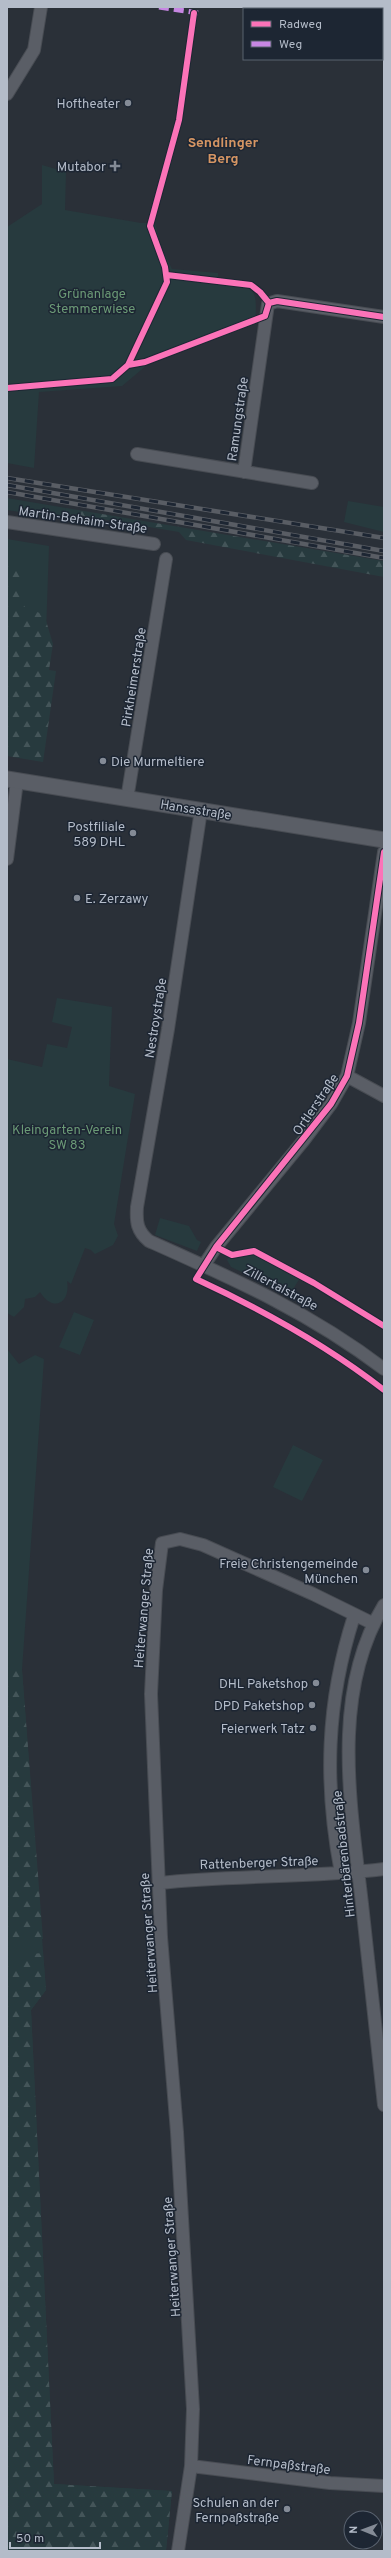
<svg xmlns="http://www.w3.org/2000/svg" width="391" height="2558" font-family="Overpass,sans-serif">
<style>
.green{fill:#273a3e}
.forest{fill:url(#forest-firs)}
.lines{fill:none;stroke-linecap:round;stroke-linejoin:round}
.minor-casing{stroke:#484c53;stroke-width:14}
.tertiary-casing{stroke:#484c53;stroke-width:17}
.secondary-casing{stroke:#484c53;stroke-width:19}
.minor{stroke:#5a5e66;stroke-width:12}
.tertiary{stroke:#5a5e66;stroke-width:15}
.secondary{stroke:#595d64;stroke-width:17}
.rail-casing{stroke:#595d64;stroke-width:4.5}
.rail{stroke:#1d2633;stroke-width:3;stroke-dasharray:9;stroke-linecap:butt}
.quiet{stroke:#c787e3;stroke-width:5;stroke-dasharray:10 5;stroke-linecap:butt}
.cycleway-casing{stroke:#1d2633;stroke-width:8}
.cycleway{stroke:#fb73b8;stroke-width:6}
.poi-dot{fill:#848b96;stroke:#1d2633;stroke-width:1.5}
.labels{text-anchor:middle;stroke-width:3;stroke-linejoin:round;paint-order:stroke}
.poi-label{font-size:13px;fill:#b4bcc9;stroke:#1d2633;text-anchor:end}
.park-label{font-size:13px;fill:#6b9a76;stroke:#1d2633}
.street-label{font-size:13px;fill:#b4bcc9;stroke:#1d2633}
.neighbourhood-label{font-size:14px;font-weight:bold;fill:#d59563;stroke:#1d2633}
</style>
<defs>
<pattern id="forest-firs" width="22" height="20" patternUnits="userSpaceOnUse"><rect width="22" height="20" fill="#273a3e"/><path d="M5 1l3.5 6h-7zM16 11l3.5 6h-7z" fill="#445559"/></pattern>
</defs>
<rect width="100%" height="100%" fill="#2a3038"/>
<path class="green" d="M42 165 66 172 65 210 141 223H155L161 246 172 269 218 273V284C255 287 258 285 255 324L147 365 122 386 39 392 34 468 7 463V227L42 204Z
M7 498 66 508 64 519 7 510Z
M348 501 384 507V532L344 522Z
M7 539 49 546 46 633 7 756Z
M57 998 112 1007 109 1086 135 1094 114 1224 118 1236 113 1245 95 1254 91 1250 85 1248 71 1284 67 1281C71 1303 53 1313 40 1292L35 1297 25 1299 24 1307 14 1317 7 1313V1059L42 1067 47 1044 67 1048 72 1027 52 1022Z
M160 1218 189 1226 197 1240 201 1242 197 1251 155 1235Z
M255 1253 300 1278 290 1294 231 1267 227 1260 229 1257Z
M74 1312 94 1320 80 1355 59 1347Z
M7 1349 19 1364 35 1355 44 1359 22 1670 46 1990 31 2010 54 2484 172 2491 166 2551H7Z
M293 1445 323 1460 302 1501 273 1487Z"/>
<path class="forest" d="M66 508 384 561V577L186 540 179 532 72 514 64 519Z
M12 564 24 572 20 598 26 609 44 614 53 644 49 670 56 671 43 762 7 756V565Z
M7 1670H22L43 1939 10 1942 7 1935Z
M43 1953 46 1990 31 2010 54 2484 172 2491 166 2551H7V2155L10 2144 7 2142V1965L19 1966 29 1954Z"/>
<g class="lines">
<defs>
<path id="minor" d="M7 94 34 50 41 7
M137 454 312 483
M244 472 268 304 277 301 384 317
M7 522 154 544
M127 799 166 559
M201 810 168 1029 137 1207C136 1222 137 1231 149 1241 234 1279 309 1312 384 1369
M7 859 17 781
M347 1076 384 1096
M204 1265 216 1247 304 1140 331 1104 347 1076 359 1023 384 852
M384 1605C330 1694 351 1806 362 1904 369 1971 377 2038 384 2105
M341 1873C324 1784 326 1703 354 1616
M159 1883C234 1875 309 1878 384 1869
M191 2466 330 2483 384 2486
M178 2551 191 2466 193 2409 177 2132 161 1937 151 1694 156 1590 162 1543 180 1539 203 1545 313 1594 374 1624"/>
<path id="tertiary" d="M7 779 384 840"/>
<path id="secondary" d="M365 7 371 9"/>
</defs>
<use href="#minor" class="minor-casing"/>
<use href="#tertiary" class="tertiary-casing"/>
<use href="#secondary" class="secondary-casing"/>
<use href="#minor" class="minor"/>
<use href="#tertiary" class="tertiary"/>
<use href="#secondary" class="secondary"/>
<defs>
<path id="rail" d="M7 478 384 538
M7 485 384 551
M7 492 384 558"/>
</defs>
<use href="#rail" class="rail-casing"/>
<use href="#rail" class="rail"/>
<path class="quiet" d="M159 7 198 13"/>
<defs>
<path id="cycleway" d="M167 275 251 285 260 292 269 303
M269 303 277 301 384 317
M128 365 167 282 165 267 150 226 179 120 194 13
M7 388 112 379 128 365 145 362 265 316 269 303
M384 852 359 1023 347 1076 331 1104 216 1247 196 1279C263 1310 325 1344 384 1390
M216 1247 232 1255 254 1251 314 1283 384 1326"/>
</defs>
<use href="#cycleway" class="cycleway-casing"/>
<use href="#cycleway" class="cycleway"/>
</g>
<g class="poi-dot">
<circle cx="128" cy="103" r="4"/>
<path d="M113 160h4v4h4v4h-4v4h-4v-4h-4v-4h4z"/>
<circle cx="103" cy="761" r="4"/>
<circle cx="133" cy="833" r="4"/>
<circle cx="77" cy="898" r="4"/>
<circle cx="366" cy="1570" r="4"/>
<circle cx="316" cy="1683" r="4"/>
<circle cx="312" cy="1705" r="4"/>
<circle cx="313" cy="1728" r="4"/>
<circle cx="287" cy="2509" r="4"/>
</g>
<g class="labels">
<g class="poi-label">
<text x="120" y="108">Hoftheater</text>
<text x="106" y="171">Mutabor</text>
<text x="111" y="766" text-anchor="start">Die Murmeltiere</text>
<text x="125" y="831">Postfiliale<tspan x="125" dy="15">589 DHL</tspan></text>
<text x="85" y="903" text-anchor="start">E. Zerzawy</text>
<text x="358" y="1568">Freie Christengemeinde<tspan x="358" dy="15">München</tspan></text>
<text x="308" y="1688">DHL Paketshop</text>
<text x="304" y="1710">DPD Paketshop</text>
<text x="305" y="1733">Feierwerk Tatz</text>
<text x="279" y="2507">Schulen an der<tspan x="279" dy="15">Fernpaßstraße</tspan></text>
</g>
<g class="park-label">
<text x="92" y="298">Grünanlage<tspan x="92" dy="15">Stemmerwiese</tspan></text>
<text x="67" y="1134">Kleingarten-Verein<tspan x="67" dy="15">SW 83</tspan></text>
</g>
<g class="street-label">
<text transform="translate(237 419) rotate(-82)" y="5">Ramungstraße</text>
<text transform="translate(83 519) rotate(8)" y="5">Martin-Behaim-Straße</text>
<text transform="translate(133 677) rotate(-81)" y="5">Pirkheimerstraße</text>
<text transform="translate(196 809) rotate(9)" y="5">Hansastraße</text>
<text transform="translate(155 1018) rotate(-81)" y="5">Nestroystraße</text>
<text transform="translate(315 1104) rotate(-56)" y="5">Ortlerstraße</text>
<text transform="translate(281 1287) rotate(28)" y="5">Zillertalstraße</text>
<text transform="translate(143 1608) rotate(-85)" y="5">Heiterwanger Straße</text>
<text transform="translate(343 1854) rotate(-96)" y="5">Hinterbärenbadstraße</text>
<text transform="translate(259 1862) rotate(-2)" y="5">Rattenberger Straße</text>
<text transform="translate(148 1933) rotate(-94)" y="5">Heiterwanger Straße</text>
<text transform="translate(171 2257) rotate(-94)" y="5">Heiterwanger Straße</text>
<text transform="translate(289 2464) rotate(7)" y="5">Fernpaßstraße</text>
</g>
<g class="neighbourhood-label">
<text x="223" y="147">Sendlinger<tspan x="223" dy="16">Berg</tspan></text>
</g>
</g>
<rect width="391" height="2558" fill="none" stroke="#b4bcc9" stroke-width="16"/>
<rect x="243" y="8" width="140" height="52" fill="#1d2633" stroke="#59626f"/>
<rect x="251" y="21" width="20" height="6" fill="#fb73b8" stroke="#59626f"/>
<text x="279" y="28" font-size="12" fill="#b4bcc9">Radweg</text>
<rect x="251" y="41" width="20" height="6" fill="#c787e3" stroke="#59626f"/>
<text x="279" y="48" font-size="12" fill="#b4bcc9">Weg</text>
<g transform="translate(363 2530) rotate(271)"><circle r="19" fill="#1d2633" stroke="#59626f"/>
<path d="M0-3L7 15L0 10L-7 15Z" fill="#848b96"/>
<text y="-6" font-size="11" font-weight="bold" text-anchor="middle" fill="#b4bcc9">N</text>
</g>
<path d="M10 2542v6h90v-6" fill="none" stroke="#b4bcc9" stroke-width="2"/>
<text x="16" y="2542" font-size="12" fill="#b4bcc9" stroke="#1d2633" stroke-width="3" paint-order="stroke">50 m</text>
</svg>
